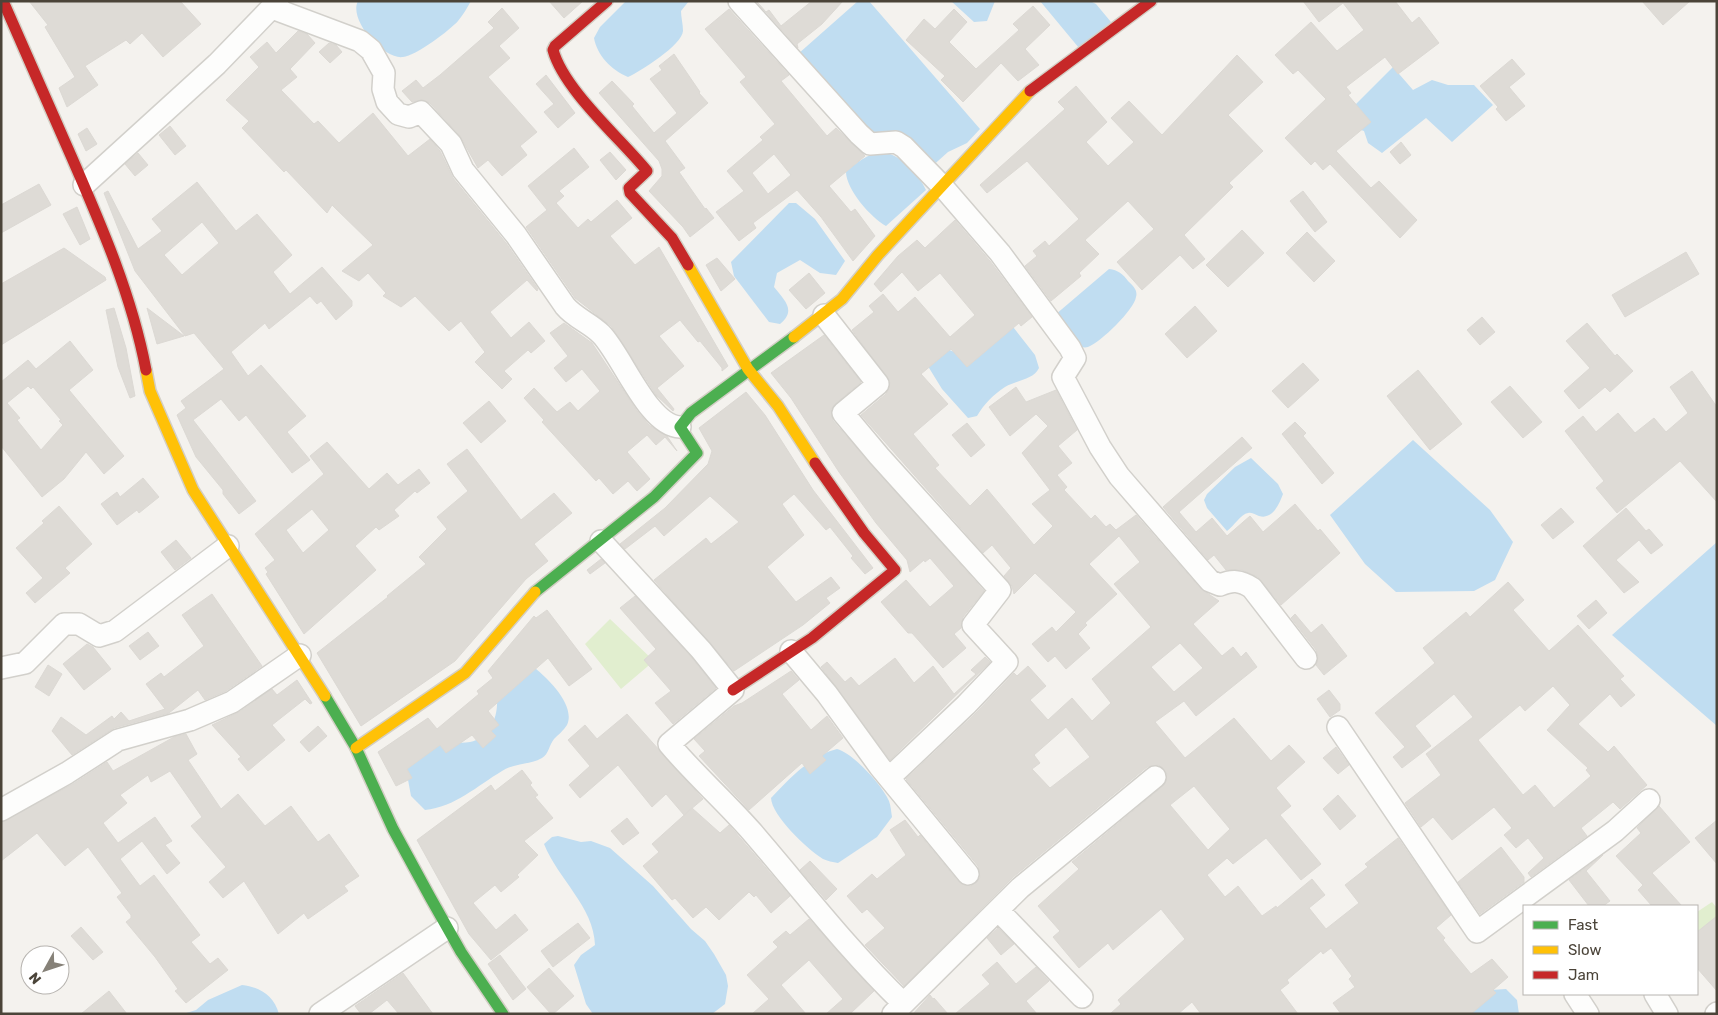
<svg xmlns="http://www.w3.org/2000/svg" width="1718" height="1015" font-family="Rubik,sans-serif">
<style>
.green{fill:#e1eecf}
.water{fill:#c0ddf1}
.building{fill:#dedbd6;stroke:#dcd9d4;fill-rule:evenodd}
.lines{fill:none;stroke-linecap:round;stroke-linejoin:round}
.street-casing{stroke:#d2d0cb;stroke-width:24}
.fast-casing{stroke:#d3cfc5;stroke-width:14}
.slow-casing{stroke:#d3cfc5;stroke-width:14}
.jam-casing{stroke:#d3cfc5;stroke-width:14}
.street{stroke:#fdfdfc;stroke-width:21}
.fast{stroke:#4caf50;stroke-width:11}
.slow{stroke:#ffc107;stroke-width:11}
.jam{stroke:#c62828;stroke-width:11}
</style>
<rect width="100%" height="100%" fill="#f4f2ee"/>
<path class="green" d="M610 619 654 661 621 689 585 644Z
M1712 902 1717 908V946L1697 961V912Z"/>
<path class="water" d="M358 1H471C467 8 463 15 458 21 450 30 416 56 403 57 384 60 348 20 358 1Z
M626 1H689L681 11C681 17 683 24 683 31 682 45 641 71 628 77 611 70 597 55 594 38L600 27Z
M858 1H869L980 129 967 143 948 152 929 169 869 137 798 54Z
M951 1H995L987 21 974 22Z
M1040 1H1090L1096 4 1111 22 1079 48Z
M1393 67 1413 90 1432 80 1448 85H1474L1493 105 1452 142 1426 118 1382 153 1368 143 1364 131 1355 128 1345 115Z
M881 151C903 157 916 170 926 190L886 226C871 218 846 189 846 172 857 162 867 155 881 151Z
M789 203H796L815 219 845 261 836 275 820 273 800 260 777 273 774 287C784 300 797 310 780 324L769 322 734 276 731 262Z
M1109 269C1118 270 1123 274 1128 281 1133 286 1138 290 1136 297 1134 310 1101 342 1088 347 1085 348 1080 347 1077 346L1055 315Z
M1010 323 1035 355 1039 368C1033 380 1017 380 1005 387 993 395 984 404 977 416L968 418 942 389 926 363 947 349 957 353Z
M1413 440 1490 510 1513 542 1495 580 1474 591 1396 592 1365 564 1330 515Z
M1251 458 1278 484 1283 494C1279 505 1272 520 1259 516 1255 515 1253 512 1248 513 1241 514 1234 526 1227 531L1207 508 1204 500 1207 494 1235 467Z
M1717 542V726L1612 635Z
M535 668C548 679 576 705 567 725 564 730 558 735 554 739 549 745 549 754 542 758 530 765 514 763 502 771 477 786 455 807 425 810L411 796 406 769C417 762 430 748 442 744 450 741 461 744 470 742 489 738 498 718 497 700Z
M837 749C853 753 882 785 889 801 891 806 891 812 892 817L877 837 838 863C833 862 827 861 823 859 807 849 772 816 771 798 790 778 810 756 837 749Z
M558 836 581 842 591 841 610 848 653 886 691 929 705 941 714 954 726 975 728 986 725 1004 712 1014H593L586 1004 574 965 581 955 595 945C594 907 558 879 544 844L552 837Z
M242 985C260 987 274 996 279 1014H183L196 1010 208 1000Z
M1506 989 1517 1000 1519 1014H1458L1491 990Z"/>
<path class="building" d="M29 1H180L201 24 163 57 142 33 130 44 126 40 85 66 98 85 67 107 59 88 75 77 45 27 48 25Z
M549 1H583L564 18Z
M756 1 766 12 769 10 781 26 812 1H843L822 24 797 44 798 48Z
M1303 1H1395L1412 23 1419 17 1439 43 1398 74 1385 57 1346 87 1351 93 1348 95 1371 122 1336 151 1371 188 1379 181 1417 220 1400 238 1330 164 1323 170 1315 161 1311 165 1285 138 1326 99 1298 70 1293 74 1275 55 1311 22 1337 51 1364 30 1343 3 1319 22Z
M1642 1H1690L1663 25Z
M1033 6 1050 25 1025 49 1039 65 1018 81 1001 63 963 102 941 80 945 76 906 40 924 19 935 29 954 9 967 22 949 42 976 69 1019 30 1013 24Z
M502 8 519 28 499 46 510 58 488 77 537 132 520 146 527 155 502 176 488 160 478 168 460 136 430 103 423 100 412 102 402 91 416 80 423 88 440 75 494 28 488 22Z
M729 9 789 75 781 81 827 136 836 128 865 156 829 186 851 212 855 209 875 236 853 261 821 217 797 190 753 223 756 228 739 241 716 212 744 191 727 171 763 140 760 137 775 124 740 82 746 77 705 29ZM774 154 791 175 768 194 752 173Z
M298 31 307 34 315 43 290 69 297 77 281 90 314 124 318 121 339 143 373 113 408 156 430 139 440 151 453 178 506 243 538 289 537 291 527 280 490 312 511 338 529 322 545 341 531 353 528 350 504 371 512 379 502 389 475 362 485 352 461 321 449 331 415 296 401 307 383 296 386 293 368 273 359 281 342 271 373 245 332 205 327 213 286 170 284 172 242 128 249 121 226 100 259 67 250 57 267 42 276 53Z
M329 43 336 45 342 52 330 63 319 52Z
M674 54 700 92 699 93 708 103 665 141 685 168 679 172 705 209 706 208 714 218 690 237 683 227 649 191 662 176V169L659 161 599 93 612 81 634 104 632 106 654 133 677 113 650 79 662 70 659 66Z
M1237 55 1263 82 1228 115 1263 151 1229 183 1233 187 1184 235 1205 259 1193 269 1180 255 1142 290 1117 262 1154 229 1128 201 1085 240 1099 254 1079 273 1081 276 1051 301 1025 266 1037 256 1033 251 1045 241 1049 246 1079 219 1027 161 987 193 980 185 1065 109 1058 102 1076 86 1107 122 1086 142 1108 166 1134 142 1111 118 1129 101 1162 135Z
M1512 59 1525 74 1509 87 1525 106 1506 121 1496 109 1498 107 1480 86Z
M546 75 575 113 558 128 544 112 554 104 536 84Z
M170 126 186 146 175 155 159 135Z
M87 128 97 144 86 151 78 134Z
M1401 142 1411 155 1400 164 1390 152Z
M574 148 589 167 559 191 564 196 556 203 578 228 588 219 591 222 617 200 632 218 610 236 635 265 659 247 728 366 722 371V368L700 341 698 342 680 320 659 336 684 366 657 388 674 409 673 411 656 395 611 326 575 298 526 227 547 210 528 186Z
M610 152 626 170 616 180 600 160Z
M138 153 148 165 135 176 125 164Z
M197 182 236 231 257 214 292 255 273 272 290 294 322 267 352 301V306L336 320 321 301 317 304 310 296 269 329 265 323 231 352 248 376 261 365 306 416 287 432 310 460 292 473 246 415 239 421 221 399 193 420 256 501 239 514 223 494V490L196 457 177 415 186 408 181 401 224 369 194 333 185 336 135 271 104 193 108 191 138 249 162 231 152 219ZM202 222 219 243 182 275 164 255Z
M39 184 51 205 1 233V205Z
M1303 191 1327 222 1315 232 1290 201Z
M77 207 90 239 80 245 63 214Z
M955 220 990 261 1032 317 1021 326 1019 323 967 367 951 349 921 374 948 404 913 434 939 465 935 468 970 506 987 489 1034 545 1053 526 1032 504 1050 490 1022 453 1048 426 1036 414 1010 436 989 407 1016 387 1026 402 1056 390 1077 430 1058 446 1072 463 1057 475 1067 487 1064 490 1091 519 1095 515 1106 527 1110 524 1116 530 1136 515 1201 589 1219 601 1193 624 1222 656 1233 647 1241 657 1246 652 1257 667 1196 716 1184 701 1155 722 1185 758 1234 718 1271 761 1289 745 1305 762 1276 788 1291 806 1280 815 1321 864 1301 880 1266 838 1233 864 1227 858 1207 875 1225 897 1238 886 1262 916 1276 906 1277 908 1312 879 1325 895 1309 908 1326 929 1359 903 1345 885 1368 867 1365 864 1398 838 1451 915 1436 928 1445 938 1443 940 1471 974 1492 959 1508 977 1493 990 1496 993 1471 1014H1341L1333 1003 1355 987 1349 979 1352 976 1331 948 1323 954 1321 951 1287 980 1289 983 1280 990 1298 1014H1201L1192 1002 1178 1014H1110L1121 1004 1118 1000 1185 939 1161 909 1113 950 1108 943 1079 968 1053 937 1060 931 1038 906 1079 869 1072 862 1163 786 1167 774 1159 765 1147 767 1012 878 904 986 865 945 885 928 867 909 862 913 847 896 872 874 877 879 906 855 890 830 905 820 918 837 920 835 959 882 971 886 980 878 978 866 906 779 975 714 1014 673 1017 676 1028 666 1046 686 1030 700 1048 720 1072 698 1092 721 1111 703 1092 679 1151 627 1114 584 1140 562 1119 536 1089 564 1117 594 1085 623 1087 625 1078 634 1090 648 1066 669 1055 656 1048 662 1032 644 1052 627 1056 632 1076 612 1035 573 1014 594 1012 586 1004 576 1011 568 992 545 983 553 861 415 886 394 890 383 852 330 874 312 869 306 883 294 898 312 915 297 950 337 975 315 940 273 918 291 902 272 881 292 874 284 898 256 917 240 925 248ZM1180 643 1203 668 1174 692 1151 667ZM1066 727 1090 757 1050 788 1032 769 1040 763 1034 755ZM1194 786 1230 829 1208 850 1170 805Z
M1242 230 1264 253 1228 287 1206 265Z
M1307 232 1335 261 1314 282 1286 253Z
M64 248 105 277 106 280 1 345V284Z
M1686 252 1699 274 1625 317 1612 295Z
M717 258 735 279 721 291 706 265Z
M809 273 825 293 806 309 789 290Z
M1195 306 1217 331 1187 358 1165 334Z
M114 308 126 348 135 396 130 398 118 367 106 310Z
M147 308 184 336 157 344Z
M1482 317 1495 332 1480 345 1467 330Z
M564 323 592 343 637 411 649 425 667 436 677 451 665 437 656 445 647 435 627 452 650 479 637 491 628 481 613 494 599 478 596 481 542 422 544 420 524 398 534 388 557 412 570 402 578 411 600 391 582 369 566 382 554 368 568 356 550 333Z
M1587 323 1615 356 1617 354 1633 371 1610 392 1605 387 1579 409 1564 391 1590 368 1566 341Z
M824 335 861 382 835 404 831 409 833 421 984 591 963 617 961 628 954 634 966 648 943 668 912 633H908L881 602 906 580 930 607 954 586 930 558 925 562 924 560 910 572 907 560 876 523 839 472 791 398 771 373Z
M70 341 93 370 69 390 124 456 104 474 86 452 64 479 42 497 1 446V382L28 360 36 369ZM28 386 31 389 33 387 61 420 59 421 63 425 41 450 17 420 20 418 7 403Z
M1303 363 1319 380 1288 408 1272 391Z
M1418 370 1462 424 1430 450 1387 396Z
M1692 371 1717 407V502L1680 461 1617 513 1596 488 1604 481 1565 431 1583 416 1596 432 1618 413 1635 433 1654 418 1666 432 1688 413 1670 387Z
M1510 386 1542 422 1523 438 1491 402Z
M746 392 765 415 813 490 873 568 865 574 851 558 853 556 830 527 826 530 794 494 782 504 804 535 767 567 796 602 831 577 840 588 826 598 830 603 803 625 734 671 654 580 706 538 711 544 739 522 710 496 664 536 655 526 625 549 620 544 665 508 708 464 712 451 699 428Z
M489 401 506 421 481 443 463 423Z
M1295 422 1306 433 1303 436 1334 473 1322 484 1282 434Z
M967 423 985 445 971 457 952 435Z
M1242 437 1252 448 1179 512 1196 532 1212 518 1227 536 1250 516 1263 532 1295 504 1318 531 1320 529 1340 553 1281 605 1258 577 1242 570H1226L1214 555 1208 560 1163 507Z
M327 442 369 489 387 473 398 485 419 469 430 483 417 493 415 491 394 510 399 516 379 530 376 527 355 546 376 570 304 634 266 574 268 572 265 568 275 560 255 534 324 474 310 456ZM312 509 329 530 303 553 286 530Z
M467 449 521 520 554 493 572 513 534 544 548 561 526 579 455 661 361 726 317 653 388 597 387 596 426 564 419 557 447 529 437 517 468 491 447 464Z
M143 478 159 497 139 513 137 510 117 525 101 504 117 492 120 497Z
M59 506 92 544 65 568 70 573 35 603 26 593 43 578 16 548 44 523 42 521Z
M1561 508 1574 522 1553 539 1541 525Z
M1626 508 1646 531 1649 529 1663 545 1651 554 1639 540 1616 560 1639 582 1624 593 1583 546Z
M176 540 191 558 175 570 161 552Z
M601 559 605 563 590 574 587 570Z
M1508 582 1524 600 1513 610 1549 651 1578 625 1624 676 1620 679 1635 695 1621 707 1610 694 1578 724 1608 752 1614 746 1647 785 1620 809 1613 802 1581 828 1587 836 1531 877 1528 873 1544 858 1528 838 1516 848 1504 835 1512 828 1494 807 1452 840 1433 817 1421 827 1405 803 1441 775 1426 754 1473 717 1454 694 1415 726 1431 746 1402 768 1393 757 1405 747 1375 713 1435 663 1423 648 1466 612 1470 617ZM1553 686 1570 705 1547 730 1588 768 1586 770 1591 776 1554 808 1535 785 1523 795 1478 740 1520 705 1525 711Z
M212 594 262 666 226 691 205 700 198 690 169 713 114 728 72 755 52 731 61 717 86 735 112 716 114 719 121 712 129 721 165 709 146 684 161 673 164 677 204 646 182 615Z
M635 596 692 658 716 688 673 724 655 703 671 691 644 660 656 649 620 608Z
M1596 600 1607 613 1589 629 1577 616Z
M547 610 592 669 569 686 548 658 488 711 499 725 491 731 496 736 483 748 472 735 446 753 440 745 407 769 412 778 396 786 378 752 428 718 437 729 479 694 477 691 493 678 488 671 534 616 536 618Z
M1295 614 1311 633 1322 624 1347 656 1324 675 1316 665 1318 657 1316 650 1291 618Z
M148 632 159 646 140 660 129 646Z
M87 644 93 647 111 669 84 690 63 664Z
M985 657 990 662 890 760 821 667 827 662 845 682 851 677 859 686 895 658 914 683 933 666 954 694 976 674 971 670Z
M48 665 62 674 49 696 35 687Z
M791 671 799 680 782 694 811 730 827 716 843 738 822 756 826 760 810 774 802 763 749 810 699 756 705 751 694 739 734 706 742 703Z
M297 680 312 703 310 704 305 699 272 725 285 740 248 771 238 759 241 757 212 725 239 712 272 689 277 695Z
M1329 690 1340 704V710L1330 717 1317 699Z
M627 714 703 799 684 815 666 794 652 807 618 765 580 798 569 785 590 766 568 740 585 725 597 739Z
M318 726 327 736 309 752 300 742Z
M186 734 197 754 188 760 221 809 238 794 265 826 291 806 318 842 329 834 359 876 344 886 348 891 308 919 304 913 278 934 244 881 223 898 209 882 226 867 191 826 202 817 170 771 151 782 148 775 120 795 127 803 103 823 118 843 155 817 172 841 165 845 180 863 167 874 142 841 120 859 140 886 154 875 200 935 191 942 210 964 218 958 228 970 186 1003 175 991 178 989 155 957 126 922 131 918V915L117 897 122 893 88 847 65 866 37 833 1 861V822L73 784 107 762 113 771 174 737Z
M1336 747 1349 765 1338 774 1323 758Z
M522 770 532 783 530 785 538 795 535 797 553 818 524 841 538 855 517 875 519 877 501 892 495 885 473 903 496 930 515 914 528 930 491 960 469 934 417 840 491 785 495 791Z
M1338 795 1356 816 1340 830 1323 809Z
M1659 806 1690 842 1652 873 1682 906H1652L1638 890 1643 885 1616 856 1641 833 1637 828Z
M692 808 720 833 729 825 790 896 771 913 756 895 754 897 749 892 719 920 706 907 693 918 675 898 672 900 643 866 659 852 652 844Z
M627 818 639 833 623 845 611 831Z
M1717 820V864L1695 838Z
M1501 847 1524 877V882L1480 914 1458 882Z
M1603 855 1586 871 1610 901 1603 906H1589L1569 880Z
M810 861 837 889 826 900 800 870Z
M1717 916V991L1697 968V932Z
M809 919 874 991 850 1014H826L843 999 809 960 781 985 806 1014H752L769 999 747 975 778 947 773 942 786 931 790 935Z
M578 923 590 938 553 967 541 951Z
M81 927 103 952 93 960 71 936Z
M998 928 1014 944 1001 955 987 938Z
M500 955 526 989 513 1000 488 964Z
M997 962 1016 984 1036 967 1049 981 1026 1001 1037 1014H955L990 984 982 975Z
M549 968 574 996 553 1014H551L527 987Z
M403 973 433 1014H399L387 1000 369 1014H361L355 1006Z
M109 991 127 1014H81Z
M930 995 933 999 934 998 948 1014H913Z"/>
<g class="lines">
<defs>
<path id="street" d="M739 1 859 134 870 144 896 142 904 147 943 187 1000 253 1070 348 1075 358 1063 377 1100 447 1119 476 1210 581 1220 585C1232 580 1240 580 1252 588L1306 658
M272 8 360 41 371 50 384 73 383 89 387 102 398 114 409 117 421 112 451 144 463 170 516 235 565 306C575 318 590 323 601 334 622 355 648 426 680 427
M84 185 217 64 278 1
M824 315 878 384 843 413 879 456 1000 590 973 625 1007 662 966 705 889 778
M601 541 701 650 733 690 669 744C695 775 725 801 752 832 802 890 848 950 903 1003
M791 651 827 694 880 767 968 874
M1 668 25 663 64 624H79L99 636 115 631 228 546
M1338 727 1477 932 1615 831 1649 800
M1 810 67 773 118 740 190 720 232 702 300 655
M998 910 1082 997
M1575 994 1588 1014
M1655 994 1667 1014
M320 1014 447 928
M893 1014 1020 888 1155 777
M1716 1014 1717 1013"/>
<path id="fast" d="M535 592 654 497 697 453 680 427 691 413 794 337
M325 696 356 748 393 829 430 897 461 952 503 1014"/>
<path id="slow" d="M688 265 748 369 778 406 815 463
M794 337 842 299 878 255 1030 91
M146 370 150 391 193 490 325 696
M356 748 465 673 535 592"/>
<path id="jam" d="M3 1C26 53 49 106 72 158 102 227 132 296 146 370
M607 1 555 46 553 50C564 90 620 138 647 171L629 188 630 193 672 238 688 265
M1030 91 1151 1
M733 690 812 638 895 570 864 533 815 463"/>
</defs>
<use href="#street" class="street-casing"/>
<use href="#fast" class="fast-casing"/>
<use href="#slow" class="slow-casing"/>
<use href="#jam" class="jam-casing"/>
<use href="#street" class="street"/>
<use href="#fast" class="fast"/>
<use href="#slow" class="slow"/>
<use href="#jam" class="jam"/>
</g>
<rect width="1718" height="1015" fill="none" stroke="#4b4439" stroke-width="5"/>
<rect x="1523" y="905" width="175" height="90" fill="#ffffff" stroke="#b7b4b0"/>
<rect x="1533" y="921" width="25" height="8" fill="#4caf50" stroke="#b7b4b0"/>
<text x="1568" y="930" font-size="15" fill="#4b4439">Fast</text>
<rect x="1533" y="946" width="25" height="8" fill="#ffc107" stroke="#b7b4b0"/>
<text x="1568" y="955" font-size="15" fill="#4b4439">Slow</text>
<rect x="1533" y="971" width="25" height="8" fill="#c62828" stroke="#b7b4b0"/>
<text x="1568" y="980" font-size="15" fill="#4b4439">Jam</text>
<g transform="translate(45 970) rotate(230)"><circle r="24" fill="#ffffff" stroke="#b7b4b0"/>
<path d="M0-4L9 19L0 12L-9 19Z" fill="#868178"/>
<text y="-8" font-size="14" font-weight="bold" text-anchor="middle" fill="#4b4439">N</text>
</g>
</svg>
